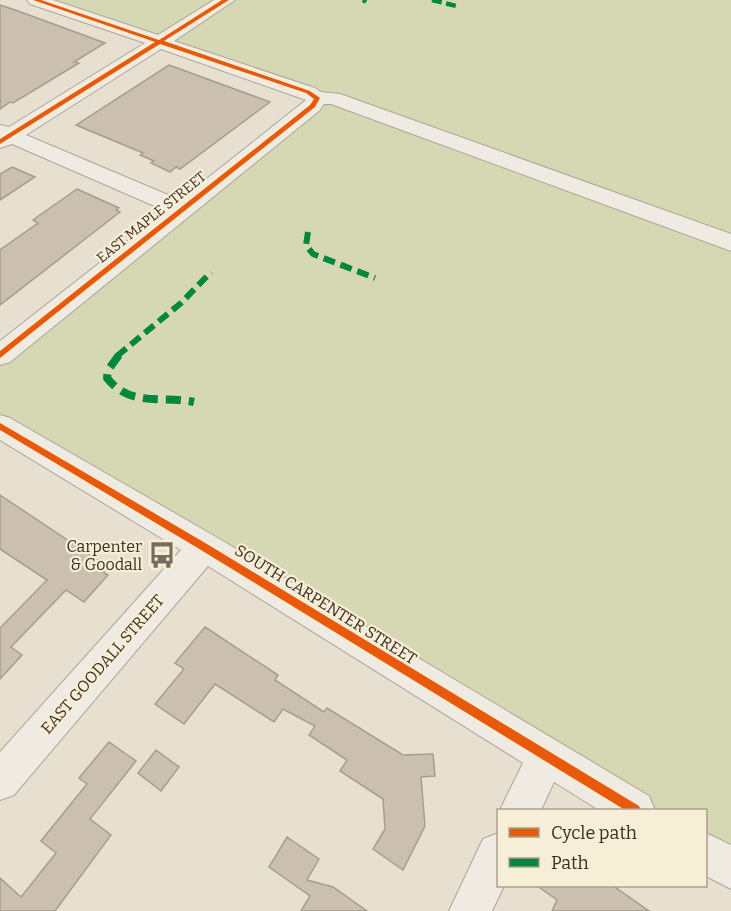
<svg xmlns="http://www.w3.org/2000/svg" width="731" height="911" font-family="Bitter,serif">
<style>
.green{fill:#d6d7b3}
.building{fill:#cbbfb2;stroke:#a89c90;stroke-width:1.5}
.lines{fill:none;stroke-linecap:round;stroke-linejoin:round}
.minor-casing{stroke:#ada599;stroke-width:2}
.minor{fill:#efebe3;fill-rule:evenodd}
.quiet-far2{stroke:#00873e;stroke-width:4.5;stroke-dasharray:10 4.5;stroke-linecap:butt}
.quiet-far1{stroke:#00873e;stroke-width:6;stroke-dasharray:12 6;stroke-linecap:butt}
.quiet{stroke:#00873e;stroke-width:8;stroke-dasharray:15 8;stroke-linecap:butt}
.cycleway-casing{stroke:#f7eed8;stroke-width:4}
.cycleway{fill:#e8590c;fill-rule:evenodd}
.labels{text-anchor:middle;stroke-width:4.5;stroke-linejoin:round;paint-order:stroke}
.far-street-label{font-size:14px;fill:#3d2e20;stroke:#f7eed8}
.poi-label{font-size:16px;fill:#3d2e20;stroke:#f7eed8;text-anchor:end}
.street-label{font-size:16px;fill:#3d2e20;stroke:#f7eed8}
</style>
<rect width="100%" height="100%" fill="#e7e0d1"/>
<path class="green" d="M36 0H731V868L706 852V810H637L0 426V355L316 98Z"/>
<path class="building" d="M0 5 18 11 105 43 74 62 79 63 13 103 10 102 0 109Z
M169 65 270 102 180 169 176 167 170 172 151 163 154 161 140 155 143 153 76 125Z
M12 167 35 177 0 200V174Z
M77 189 119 208 116 210 120 212 0 305V250L38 223 33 220Z
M0 495 108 567 103 572 108 575 84 602 66 590 11 647 22 655 0 679V628L47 580 0 549Z
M205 627 278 675 275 680 324 712 327 708 403 755 433 754 435 776 421 777 425 826 403 870 373 849 385 829 383 799 340 771 347 760 309 735 315 726 283 709 274 722 215 684 184 724 155 704 184 669 175 663Z
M109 742 136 761 90 819 111 835 55 911H0V878L21 897 56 853 41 841 87 784 79 778Z
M156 750 179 767 161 791 138 773Z
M287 837 319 859 307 880 333 887 367 911H301L310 896 269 867Z
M536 885H612L649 911H552L557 900Z"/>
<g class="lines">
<defs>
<path id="minor" d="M27 0H53L158 35 214 0H235L174 41 315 88 321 92 340 94 731 234V251L331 104H324L320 110 10 362 0 365V341L166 211 12 144 0 148V125L9 127 145 43 30 4ZM161 49 306 100 180 200 26 135Z
M0 415 10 418 216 537 649 796 655 810H599L554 782 541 810H500L523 763 208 566 14 795 0 800V752L181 550 0 440Z
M498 833V886H504L492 911H449L483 839Z
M706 833 731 845V889L706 876Z"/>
</defs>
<use href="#minor" class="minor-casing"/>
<use href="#minor" class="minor"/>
<path class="quiet-far2" d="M363 0 366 2
M432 0 456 6"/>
<path class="quiet-far1" d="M308 232 306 245 313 254 375 278
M117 356 181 303 211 272"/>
<path class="quiet" d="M119 355 108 370 107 378C131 408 161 395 194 402"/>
<defs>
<path id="cycleway" d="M33 0H41L159 40 222 0H229L164 41 310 91 320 98 315 107 0 358V351L310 105 314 99 306 93 160 44 0 144V139L155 42Z
M0 423 207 544 639 806 641 810H625L201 550 0 430Z"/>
</defs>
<use href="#cycleway" class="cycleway-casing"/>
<use href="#cycleway" class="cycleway"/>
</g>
<defs>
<symbol id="bus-bare" viewBox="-9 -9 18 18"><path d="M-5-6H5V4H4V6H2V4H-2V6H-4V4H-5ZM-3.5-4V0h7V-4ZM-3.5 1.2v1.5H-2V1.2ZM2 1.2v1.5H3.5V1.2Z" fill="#786c5e" stroke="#f7eed8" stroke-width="2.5" paint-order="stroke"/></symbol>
</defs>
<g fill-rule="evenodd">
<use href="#bus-bare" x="143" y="536" width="38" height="38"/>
</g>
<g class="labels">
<g class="far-street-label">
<text transform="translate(151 217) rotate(-39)" y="5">EAST MAPLE STREET</text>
</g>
<g class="poi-label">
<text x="142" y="552">Carpenter<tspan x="142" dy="18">&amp; Goodall</tspan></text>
</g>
<g class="street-label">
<text transform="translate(326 604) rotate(32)" y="6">SOUTH CARPENTER STREET</text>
<text transform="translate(102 664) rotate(-49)" y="6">EAST GOODALL STREET</text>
</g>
</g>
<rect x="497" y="809" width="210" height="78" fill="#f7eed8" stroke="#ada18e" stroke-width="1.5"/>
<rect x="509" y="828" width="30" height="9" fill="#e8590c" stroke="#ada18e" stroke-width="1.5"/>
<text x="551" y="839" font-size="18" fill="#3d2e20">Cycle path</text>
<rect x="509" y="858" width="30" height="9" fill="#00873e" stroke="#ada18e" stroke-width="1.5"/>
<text x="551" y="869" font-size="18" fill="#3d2e20">Path</text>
</svg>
